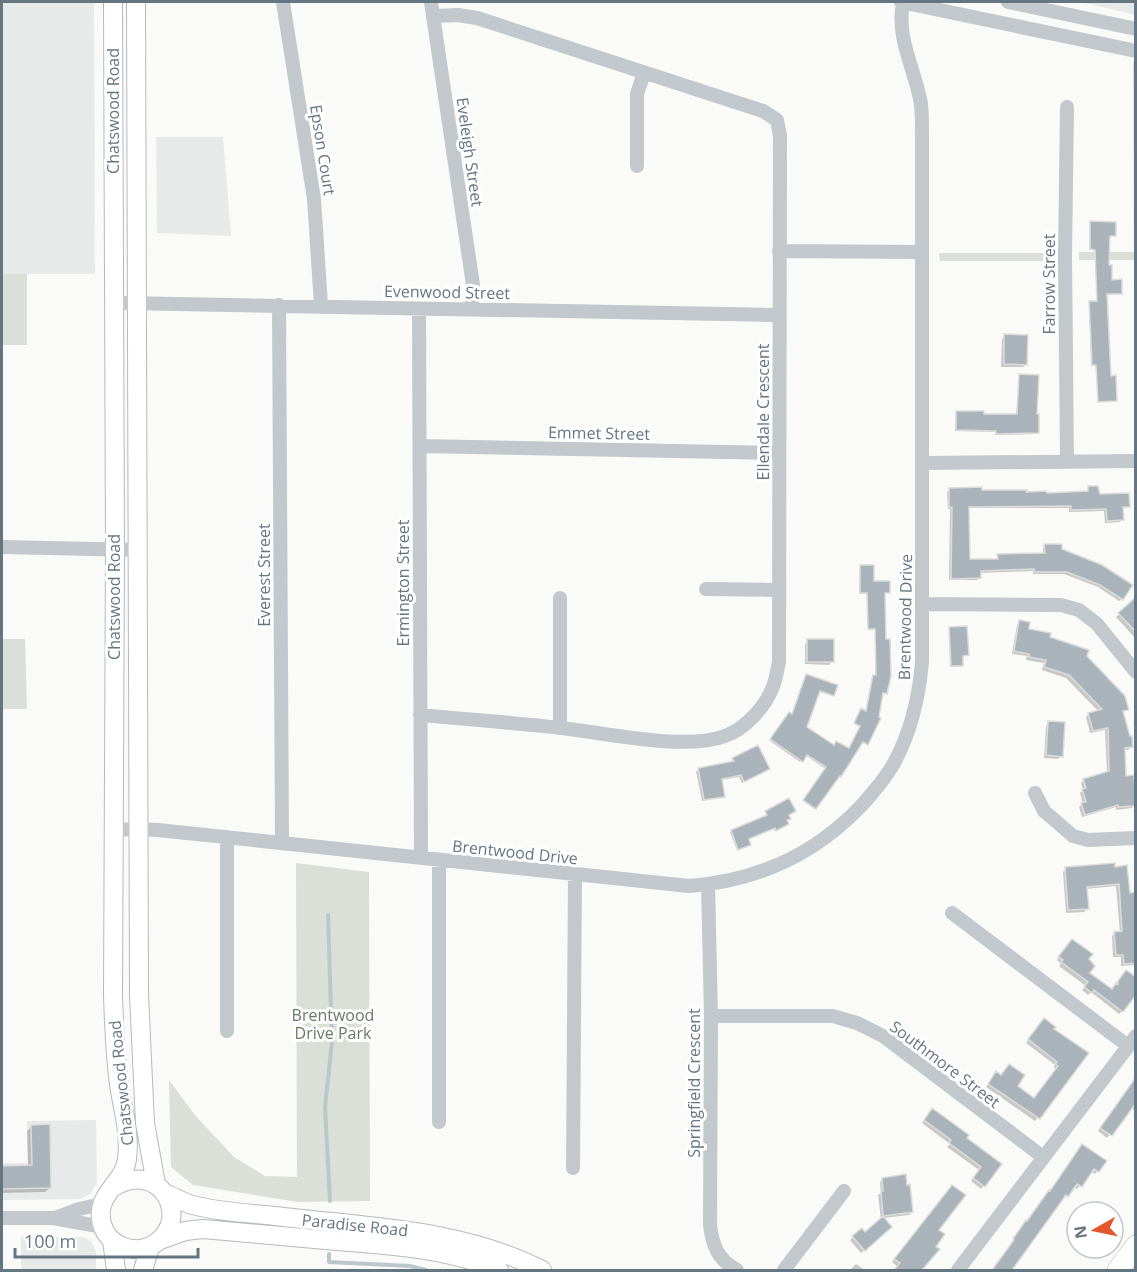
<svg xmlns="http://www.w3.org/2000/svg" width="1137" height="1272" font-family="'Open Sans',sans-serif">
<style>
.built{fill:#e8e9e9}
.green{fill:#dadfd7}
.shadow{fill:#0003}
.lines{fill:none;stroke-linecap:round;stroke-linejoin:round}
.stream{stroke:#bbc7cb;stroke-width:4}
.building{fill:#aab3b9;stroke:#dcdcda;stroke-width:1.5}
.major-casing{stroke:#b5babe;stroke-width:20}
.highway-casing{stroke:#b4b9bd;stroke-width:22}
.minor{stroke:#c3c8cc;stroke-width:14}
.major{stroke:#fff;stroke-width:18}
.highway{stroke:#fff;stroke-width:21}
.labels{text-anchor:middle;stroke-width:6;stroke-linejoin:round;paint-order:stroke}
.street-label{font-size:16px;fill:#657683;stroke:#fff}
.park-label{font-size:16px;fill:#687a64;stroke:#fff}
</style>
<rect width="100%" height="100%" fill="#fafaf8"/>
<path class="built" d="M2 2H94L95 274H2Z
M1081 2H1135V15Z
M156 137H223L231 236 157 233Z
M96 1120 97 1184 90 1194 80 1199 2 1200V1163H28L27 1121Z
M21 1236 83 1237 92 1242 96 1252V1270H21Z"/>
<path class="green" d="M1133 62 1136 63 1135 444 1134 260H1079V252H1134Z
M939 253H1051V261H940Z
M2 274H27V345H2Z
M2 639H25L27 709H2Z
M296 863 369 872 370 1201 298 1202 193 1185 171 1167 169 1080 194 1114 234 1157 265 1176 297 1177Z"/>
<path class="shadow" d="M1091 222 1114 236H1108V266L1111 281 1121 293 1106 295 1109 377 1114 401 1098 402 1096 366H1091L1089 303 1097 302 1095 250H1089Z
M1005 336 1026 364 1023 367H1001L1002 339Z
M1019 376 1035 416 1037 433 1036 434 995 435V432L955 431 957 412 982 416H1016Z
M1089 488 1099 496 1129 506 1122 509V520L1120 522 1105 523 1104 511 1069 512V508H968V561L996 560 998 555 1043 554V548L1045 545 1122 599 1119 601 1098 587 1064 574H1033V571L980 573V578L977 580H949L950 509H948L947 492 950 489 1045 494 1087 493Z
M860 567 872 582 889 593 883 594 886 694H881L866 744 862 743 814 809 803 801 826 769 805 755 800 762 770 741 788 715 792 716 806 677 833 695 818 692 805 728 833 747 849 750 860 727 854 724 860 711 865 712 872 678 875 677V630H868L867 594H859Z
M1132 603 1136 607 1135 638 1116 617Z
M1020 622 1027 631 1048 638 1085 657 1120 705 1131 747 1128 750H1123L1125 777 1135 805 1132 808 1116 810V807L1082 817 1079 807 1083 804 1080 793 1083 790 1081 783 1084 780 1107 773 1105 730 1090 733 1086 717 1089 714 1099 712 1066 678 1042 670 1044 663 1026 660 1027 656 1012 654 1017 625Z
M949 628 967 655 961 656V666L950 667Z
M808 641 832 661 829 665 805 664V644Z
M1049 723 1061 756 1058 759 1044 758 1046 726Z
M733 759 766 771 742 783 739 777 721 780 724 796 702 801 696 771 732 763Z
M766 812 788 816 787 825 775 831 773 829 747 839 748 845 737 850 730 832 767 817Z
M1113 865 1129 894H1136V963L1134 965 1121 966V957H1113L1112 936 1115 933H1120L1116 886 1086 889 1087 909 1084 912 1066 913 1063 872 1066 869Z
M1069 943 1087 959 1088 973 1111 991 1123 975 1122 1011 1119 1014 1091 992 1088 995 1082 990 1086 986 1059 966 1061 964 1057 960Z
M1041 1022 1087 1053 1035 1121 986 1087 994 1076 1016 1086 1034 1099 1056 1070 1054 1067 1055 1065 1026 1043Z
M1136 1078V1111L1130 1108 1107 1138 1098 1131Z
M929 1113 1000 1164 981 1189 971 1181 979 1170 947 1147 950 1144 922 1123Z
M32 1126 50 1188 45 1192 2 1193V1168L28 1167 27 1131Z
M1104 1162 1095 1174 1091 1172 1077 1189 1073 1186 1067 1196 1062 1198 1011 1270H993L1023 1225 1046 1195Z
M883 1179 912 1212 909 1215 883 1218 890 1227 861 1253 850 1240 862 1230 865 1234 881 1220 878 1195 881 1193 880 1182Z
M950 1190 937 1230 934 1247 938 1250 922 1270H895L898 1267 892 1262Z
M856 1264 865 1270H850Z"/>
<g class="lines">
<path class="stream" d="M328 915 332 1042 325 1107 330 1201
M329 1254V1262L410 1266 426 1270"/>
</g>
<path class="building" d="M1090 221 1116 222V236H1110L1109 265H1112V280L1122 279V294H1107L1111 376 1116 375 1117 401 1098 402 1096 365H1092L1089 301H1097L1095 250 1090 249Z
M1004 334 1028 335 1027 365 1004 364Z
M1019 374 1039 375 1037 414H1039V433L996 434V431L956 430V411H984V414H1017Z
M1088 486H1098L1100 494 1129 493 1130 507H1123L1124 520 1107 521 1106 509 1071 510V506L969 507 970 559H998L997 554 1045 553 1044 544H1062V549L1102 565 1133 585 1123 600 1100 585 1067 572H1035L1034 569 981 571V578L951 579 952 507H949V488L982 487V490H1027L1026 492 1046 491 1047 493 1088 491Z
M860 565H874V581H890V593H885L886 639H890L891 676 887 694 883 693 879 717 881 718 868 745 863 742 841 777 840 776 816 809 803 800 826 767 807 755 803 762 770 739 789 712 792 714 806 674 838 685 834 696 820 691 807 727 834 745 836 741 849 748 860 726 854 723 861 708 866 711 873 675H876L875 629H868L867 593H860Z
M1136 597V632L1118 613Z
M1019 620 1030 622 1029 629 1051 633 1050 637 1089 650 1087 656 1125 696 1129 710 1123 711 1130 736H1132L1133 747 1125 748 1126 776 1134 775 1136 806 1118 807V805L1085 815 1081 803 1086 802 1082 789 1086 788 1083 779 1109 771 1108 728 1093 731 1088 713 1102 709 1069 675 1044 667 1046 660 1029 657V654L1014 651Z
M967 626 969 655 963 656V666H951L949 627Z
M807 639H834V662H807Z
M1048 721 1065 722 1063 757 1046 755Z
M758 745 770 769 744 782 741 775 722 779 725 797 704 800 698 768 734 761 732 758Z
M789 798 796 811 789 815 791 819 787 820 789 824 776 831 775 828 749 839 751 845 738 850 731 830 767 815 765 811Z
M1115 863V867L1127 865 1130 893 1136 892V963L1124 964 1123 955H1116L1114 932 1122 931 1119 884 1087 887 1089 909 1068 910 1065 867Z
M1072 939 1093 954 1089 959 1095 966 1090 973 1112 989 1116 983 1118 984V981L1126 970 1136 977V995L1123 1012 1094 990 1092 993 1084 987 1088 982 1061 962 1063 960 1058 957Z
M1044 1018 1056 1027 1054 1029 1089 1053 1040 1119 988 1084 996 1071 1001 1075 1009 1064 1025 1075 1018 1086 1034 1098 1058 1066 1055 1064 1057 1062 1028 1039Z
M1136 1077V1103L1112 1136 1100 1128Z
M932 1108 969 1135 967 1138 1002 1164 985 1187 973 1178 981 1167 949 1143 951 1140 924 1120Z
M50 1124 51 1188 2 1189V1166L32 1165 31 1125Z
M1082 1144 1107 1161 1099 1172 1094 1169 1082 1187 1077 1184 1068 1197 1066 1195 1012 1270H992L1014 1240 1013 1239 1026 1220 1027 1221 1049 1190 1050 1191Z
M906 1174 907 1185 910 1184 913 1212 883 1216 881 1191H883L882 1178Z
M952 1185 966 1195 939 1230 945 1234 936 1247 940 1249 922 1270H894L900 1263 894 1259Z
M883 1216 892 1227 865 1251 852 1236 862 1228 865 1232Z"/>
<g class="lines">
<defs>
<path id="major" d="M136 2 139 995 145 1123 156 1184
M112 1188C159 1157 194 1219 154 1244 135 1256 108 1246 102 1224 94 1194 124 1184 127 1159 130 1135 124 1114 120 1091 115 1059 114 1027 113 995L115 550 113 2
M164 1193C172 1196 181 1201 189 1204 217 1212 247 1213 275 1216 365 1227 460 1228 542 1270
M112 1240 116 1270
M160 1240 185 1231 203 1229C248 1233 292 1237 337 1241 391 1245 449 1249 499 1270
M143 1270 150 1247"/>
<path id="highway" d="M1118 1270 1136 1246"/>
</defs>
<use href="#major" class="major-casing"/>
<use href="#highway" class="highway-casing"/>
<path class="minor" d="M283 2 314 199 321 305
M431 2 473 285 472 308
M901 2 1136 51
M1008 2 1136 29
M1067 107 1065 256 1067 461
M637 166V94L644 73
M779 251 922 252
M114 303C336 306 558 310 779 315
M279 305 282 843
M419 309 421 858
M420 446 779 453
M923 463 1136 461
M2 547 138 550
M706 589 779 590
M923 604 1061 605 1079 610 1097 624 1136 672
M420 715C467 719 515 723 562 728 605 733 686 751 725 736 745 729 764 708 772 689 776 680 777 671 779 662L780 136 777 120 763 111 477 18 458 15 434 16
M560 728V598
M1035 793 1044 811 1073 836 1088 840 1136 838
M113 830 138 829 158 830 689 886C757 881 813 856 860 807 872 794 885 779 894 763 911 732 919 697 922 662V132C922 123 922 113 921 104 915 68 896 40 903 2
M227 837V1031
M439 860V1122
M708 884 711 1016 710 1224C712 1245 718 1260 737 1270
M952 913 1128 1046
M711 1016H833L857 1023 883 1036 1043 1157
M573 1168 575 875
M2 1218H53L103 1227
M55 1218 79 1209 102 1204
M784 1270 844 1191
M958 1270 1136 1036"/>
<use href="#major" class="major"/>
<use href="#highway" class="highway"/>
</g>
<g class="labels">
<g class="street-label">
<text transform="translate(113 111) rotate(-90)" y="6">Chatswood Road</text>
<text transform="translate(323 150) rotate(81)" y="6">Epson Court</text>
<text transform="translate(470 152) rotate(82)" y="6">Eveleigh Street</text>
<text transform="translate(1049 284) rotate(-90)" y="6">Farrow Street</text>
<text transform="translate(447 292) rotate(1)" y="6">Evenwood Street</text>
<text transform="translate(763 412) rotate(-90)" y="6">Ellendale Crescent</text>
<text transform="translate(599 433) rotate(1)" y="6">Emmet Street</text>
<text transform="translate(264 575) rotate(-90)" y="6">Everest Street</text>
<text transform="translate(403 583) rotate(-90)" y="6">Ermington Street</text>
<text transform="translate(114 597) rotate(-90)" y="6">Chatswood Road</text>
<text transform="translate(905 617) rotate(-89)" y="6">Brentwood Drive</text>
<text transform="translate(515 852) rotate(6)" y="6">Brentwood Drive</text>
<text transform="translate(945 1064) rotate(37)" y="6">Southmore Street</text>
<text transform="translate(121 1083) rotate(-96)" y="6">Chatswood Road</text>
<text transform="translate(694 1083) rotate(-90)" y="6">Springfield Crescent</text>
<text transform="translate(355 1225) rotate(6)" y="6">Paradise Road</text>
</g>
<g class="park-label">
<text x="333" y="1021">Brentwood<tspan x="333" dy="18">Drive Park</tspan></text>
</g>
</g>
<rect width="1137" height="1272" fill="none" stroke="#657683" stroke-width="6"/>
<g transform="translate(1095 1230) rotate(261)"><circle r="28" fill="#ffffff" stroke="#c1c8cd" stroke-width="1.5"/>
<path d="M0-4.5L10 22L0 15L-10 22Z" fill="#e4572e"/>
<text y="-9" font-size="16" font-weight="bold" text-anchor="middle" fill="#657683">N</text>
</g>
<path d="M15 1248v9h183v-9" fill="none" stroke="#657683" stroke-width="3"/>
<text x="24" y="1248" font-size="18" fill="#657683" stroke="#ffffff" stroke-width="4.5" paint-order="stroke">100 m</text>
</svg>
